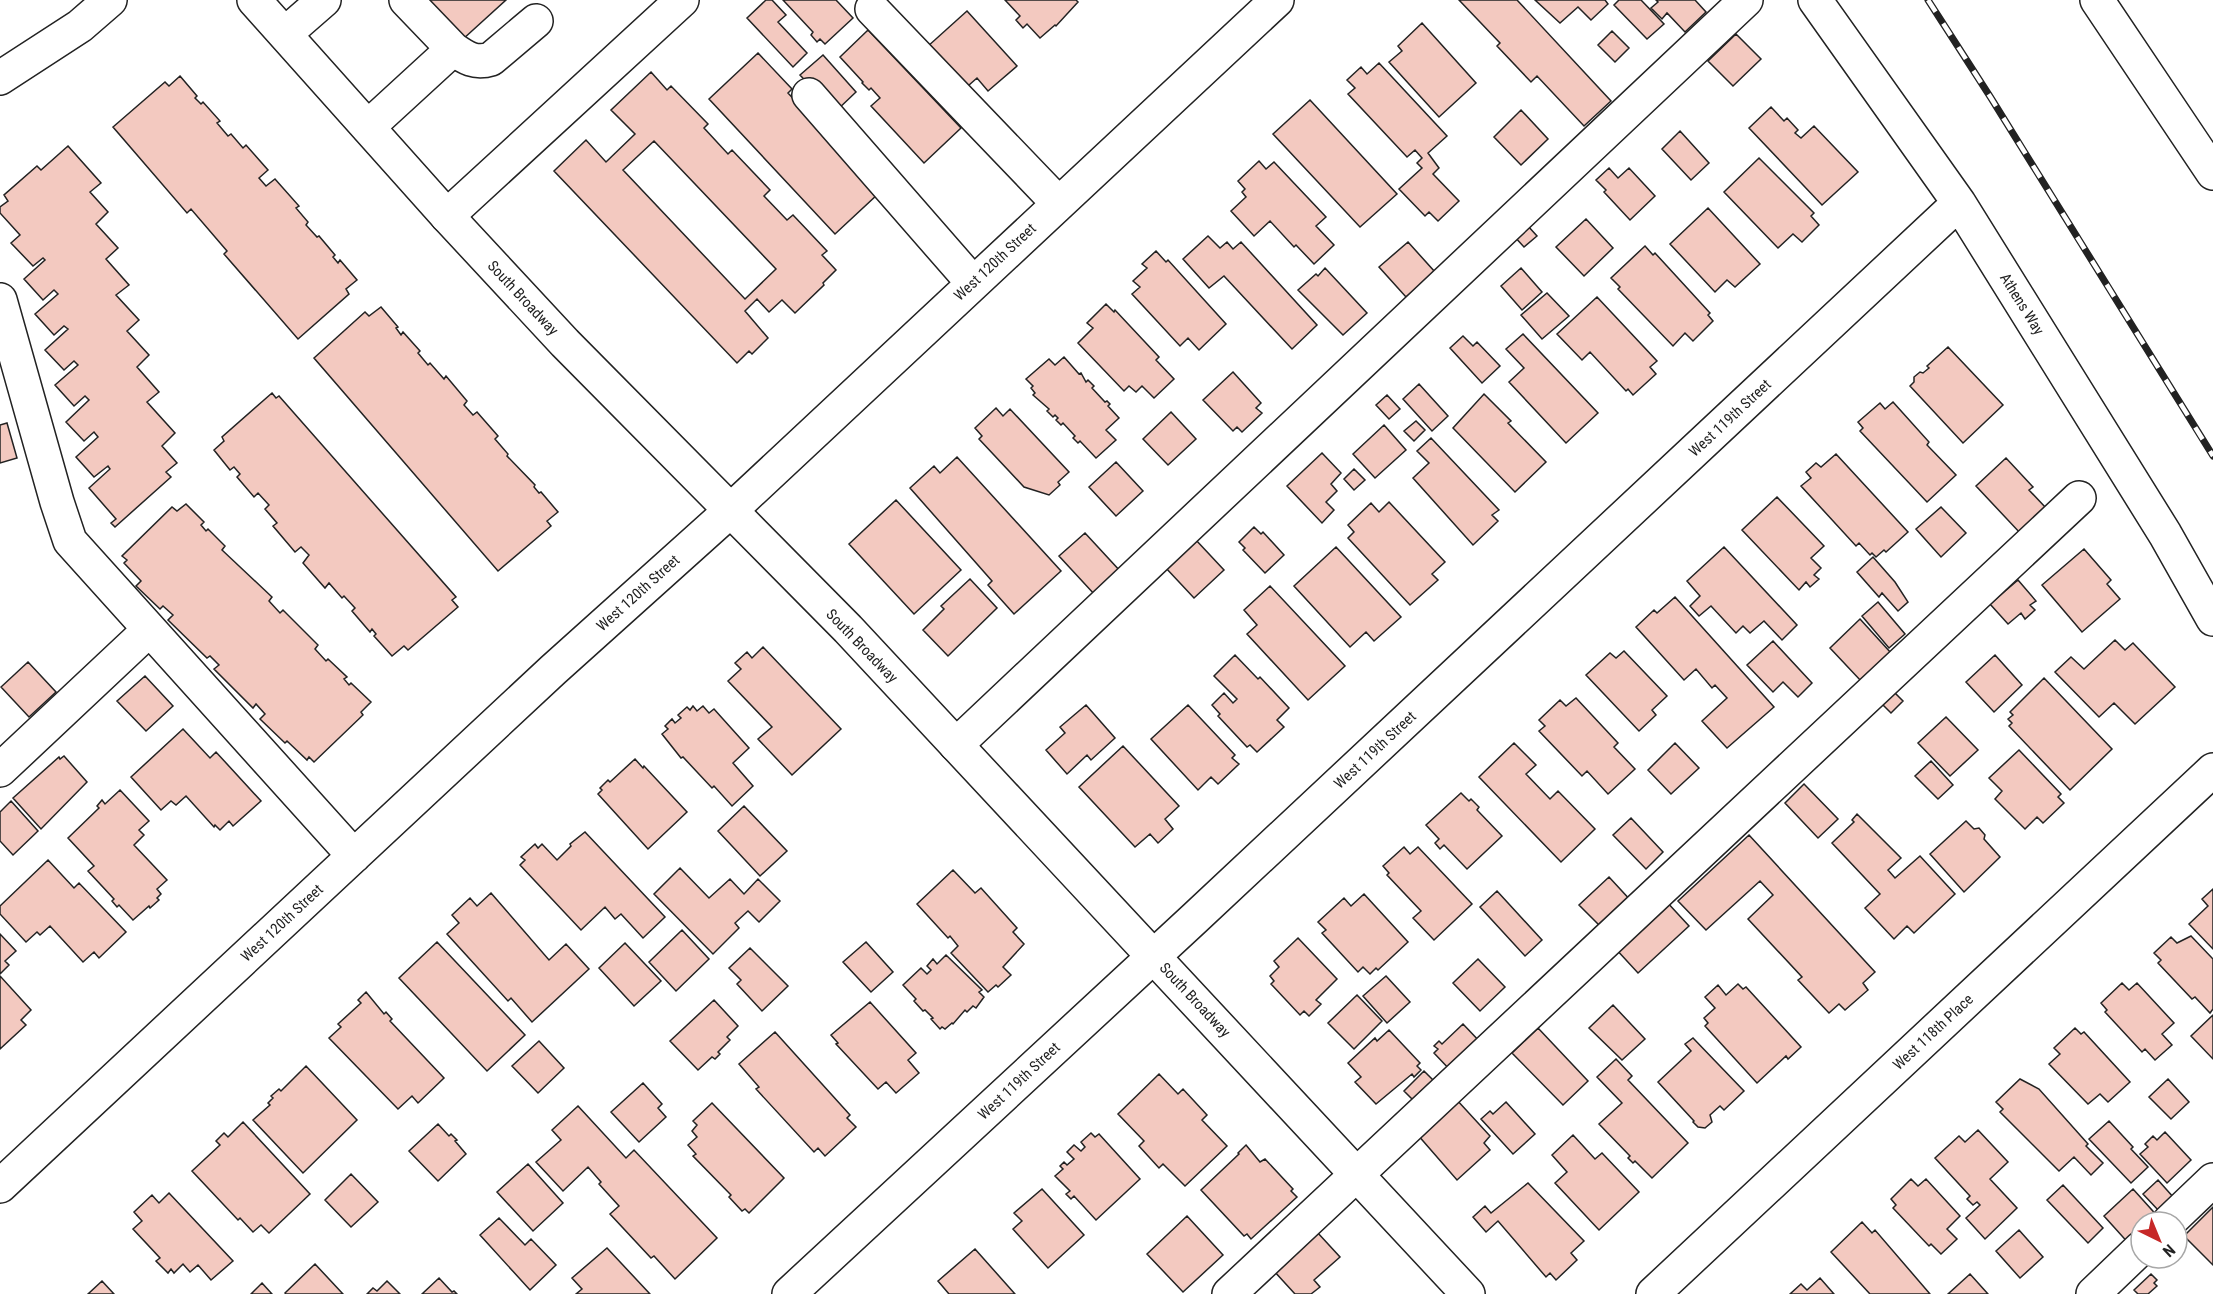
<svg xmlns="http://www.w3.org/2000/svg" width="2213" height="1294" font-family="'Roboto Condensed',sans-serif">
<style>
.building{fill:#f3c9c0;stroke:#222;stroke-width:1.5;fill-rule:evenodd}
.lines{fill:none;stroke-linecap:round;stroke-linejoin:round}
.minor-casing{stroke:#222;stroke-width:36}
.major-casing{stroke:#222;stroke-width:36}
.highway-casing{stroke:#222;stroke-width:36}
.minor{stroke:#fff;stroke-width:33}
.major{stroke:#fff;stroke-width:33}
.highway{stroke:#fff;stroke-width:33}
.rail-casing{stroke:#222;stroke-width:7}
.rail{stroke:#fff;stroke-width:4.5;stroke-dasharray:14;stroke-linecap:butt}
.labels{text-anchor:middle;stroke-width:4.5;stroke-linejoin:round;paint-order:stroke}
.street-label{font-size:15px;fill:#222;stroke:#fff}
</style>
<rect width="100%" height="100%" fill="#fff"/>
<path class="building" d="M425 0H506L462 40Z
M766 0H772L786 15 778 22 807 53 793 67 747 18Z
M783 0H836L853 18 825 44 820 39 817 42 811 35 813 32Z
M1005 0H1076L1078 2 1056 26 1055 25 1040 38 1027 24 1023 28 1016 20 1020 16Z
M1459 0H1517L1611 101 1584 126 1537 76 1531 82 1497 46 1500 43Z
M1535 0H1605L1608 4 1591 20 1578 7 1560 23Z
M1619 0H1641L1664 24 1647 39 1614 5Z
M1656 0H1695L1706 12 1685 32 1667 13 1662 19 1651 8 1658 2Z
M967 11 1017 66 988 91 977 78 960 93 927 47Z
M1422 23 1476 83 1439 117 1389 62 1402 51 1398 46Z
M868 30 961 128 924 163 871 106 880 98 871 88 869 90 862 83 863 82 840 57Z
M1612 31 1629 48 1615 62 1598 45Z
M1736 34 1761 59 1733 86 1708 61Z
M758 53 792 89 788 93 877 188 879 193 835 234 709 99Z
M823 55 856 92 835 112 800 75Z
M1379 63 1447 136 1428 153 1439 168 1433 174 1459 201 1438 221 1429 212 1425 216 1399 189 1422 168 1417 163 1422 158 1415 150 1407 157 1348 94 1355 88 1347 80 1361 67 1367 74Z
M651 72 667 90 671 86 708 124 704 128 728 154 732 150 770 190 764 196 787 220 793 215 827 251 822 255 836 270 823 283 824 285 795 313 782 300 769 312 757 299 745 311 768 338 752 354 749 351 737 363 554 171 586 140 606 162 635 134 611 110ZM654 141 776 269 745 299 623 170Z
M180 76 197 96 195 98 201 104 203 102 220 121 217 123 228 136 231 134 243 148 246 145 268 170 259 178 266 186 275 179 299 206 296 208 308 222 306 225 317 237 319 236 335 255 333 257 338 263 340 260 357 280 346 289 349 294 298 339 224 254 227 251 191 209 187 213 113 127 165 82 169 86Z
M1310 100 1397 194 1360 227 1273 134Z
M1771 107 1784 121 1787 118 1798 130 1795 133 1801 138 1814 126 1858 172 1822 205 1749 128Z
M1521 110 1548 139 1521 165 1494 137Z
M1680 131 1709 163 1691 180 1662 149Z
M68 146 101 183 90 192 108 212 96 224 118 248 106 259 129 285 116 295 139 320 127 331 149 355 137 367 159 392 147 402 175 433 162 446 177 463 166 472 171 477 115 527 111 523 116 519 89 488 110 469 108 466 94 477 76 457 98 437 94 432 84 441 66 422 89 400 85 396 74 406 55 385 78 365 74 361 64 370 45 350 68 329 64 326 54 335 35 314 58 294 54 290 43 300 24 279 45 260 43 258 33 266 11 243 20 235 0 213V207L8 201 4 195 37 166 41 170Z
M1759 158 1814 213 1811 216 1819 225 1802 242 1793 234 1778 248 1724 192Z
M1259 161 1266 169 1274 162 1326 217 1316 226 1334 245 1314 264 1296 245 1294 247 1270 221 1254 236 1231 211 1246 197 1242 192 1245 189 1238 181Z
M1609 168 1618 178 1629 168 1655 196 1630 220 1604 192 1606 190 1596 180Z
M1708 208 1760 264 1735 287 1727 280 1715 292 1670 244Z
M1586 219 1613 248 1584 276 1556 247Z
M1527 225 1537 236 1524 247 1514 236Z
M1208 236 1220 248 1227 242 1233 249 1241 242 1317 325 1292 349 1224 276 1209 288 1183 259Z
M1408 242 1435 272 1406 297 1379 267Z
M1645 246 1653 255 1655 253 1710 313 1708 315 1713 321 1693 341 1685 333 1673 346 1618 289 1620 287 1611 278Z
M1156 251 1166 262 1168 260 1226 324 1199 350 1188 338 1180 346 1132 294 1140 287 1133 281 1147 268 1142 264Z
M1325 268 1367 313 1343 335 1298 290 1316 274 1318 276Z
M1521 268 1542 292 1522 310 1501 286Z
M1547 293 1569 316 1542 339 1521 315Z
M1597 297 1657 361 1650 367 1656 374 1633 395 1628 389 1626 391 1590 352 1582 360 1557 334Z
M1106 304 1114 312 1115 310 1159 357 1156 360 1174 379 1154 398 1142 386 1136 392 1129 386 1124 391 1078 343 1093 328 1087 323Z
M381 307 398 327 396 328 401 335 403 332 420 351 418 353 428 365 430 363 444 379 446 376 467 401 464 405 473 415 477 412 498 436 495 439 508 454 507 456 535 485 534 487 539 493 541 492 558 512 547 521 551 526 498 571 314 358 365 312 369 316Z
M1523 334 1598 413 1566 443 1509 382 1524 368 1506 349Z
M1463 336 1473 346 1477 342 1500 366 1482 383 1450 348Z
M1948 347 2003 405 1963 443 1910 386 1914 382V377L1920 372 1923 373 1929 368 1927 366Z
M1064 357 1079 374 1081 373 1086 382 1088 380 1094 386 1092 388 1105 402 1107 401 1110 404 1108 406 1119 418 1106 430 1116 440 1096 458 1080 441 1078 443 1073 438 1075 436 1063 423 1061 425 1056 420 1058 418 1055 415 1053 417 1047 411 1049 409 1033 395 1035 393 1031 388 1033 386 1026 379 1049 359 1055 365Z
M1233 372 1261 403 1256 408 1262 413 1242 432 1237 427 1233 431 1203 400Z
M1419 384 1448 416 1432 431 1403 399Z
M272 393 276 398 279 396 456 597 452 600 458 607 408 650 404 646 392 656 374 636 376 634 372 629 370 632 352 611 355 608 344 596 342 598 329 583 325 588 303 563 309 555 301 547 295 552 273 526 277 523 265 509 269 505 258 493 254 497 237 477 240 474 234 467 230 470 214 450 224 441 222 437Z
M1484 394 1511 421 1508 423 1546 462 1515 492 1453 428Z
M1387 395 1400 409 1389 419 1376 405Z
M1893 402 1929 442 1927 445 1956 475 1927 502 1860 431 1863 428 1858 422 1880 403 1885 409Z
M996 408 1003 416 1010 409 1069 472 1058 482 1060 485 1049 495 1024 487 979 439 982 436 975 428Z
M1171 412 1196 439 1168 465 1143 439Z
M1416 421 1425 430 1414 441 1404 431Z
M7 423 17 458 0 463V425Z
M1384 425 1406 450 1375 478 1353 454Z
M1431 438 1499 510 1492 515 1498 521 1473 545 1413 478 1429 463 1417 451Z
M1322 453 1341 473 1331 484 1337 491 1326 502 1334 510 1322 523 1287 486Z
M1836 454 1908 532 1886 552 1884 550 1876 557 1872 553 1870 555 1859 543 1856 546 1801 486 1811 478 1806 472 1816 463 1821 467Z
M957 457 1061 571 1014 614 988 585 992 581 910 488 934 466 940 473Z
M2006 458 2033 487 2029 490 2046 508 2021 534 1976 486Z
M1116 462 1143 491 1116 516 1089 487Z
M1354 469 1365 480 1354 490 1344 479Z
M1777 497 1824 546 1811 558 1821 568 1814 575 1819 579 1810 587 1806 582 1799 590 1742 530Z
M896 500 961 570 914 614 849 544Z
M1389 502 1445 562 1432 574 1438 580 1410 605 1348 538 1354 532 1348 525 1371 503 1379 512Z
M186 504 204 522 201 525 206 531 208 529 225 546 222 550 272 597 269 601 280 613 283 610 318 645 315 649 326 661 328 659 347 677 344 679 349 685 351 683 371 702 361 712 363 715 314 762 309 757 307 760 287 741 285 743 260 719 265 714 256 704 253 708 214 669 219 665 210 656 207 658 168 620 173 615 163 606 160 609 136 586 141 581 124 563 127 560 122 556 172 507 177 511Z
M1941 507 1966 533 1941 557 1916 529Z
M1254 527 1261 534 1263 532 1284 555 1265 573 1243 550 1245 548 1239 542Z
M1085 533 1121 572 1095 595 1059 556Z
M1195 539 1224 570 1194 598 1165 567Z
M1336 547 1401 617 1374 641 1366 632 1350 647 1294 586Z
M1724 547 1797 625 1782 640 1764 621 1750 633 1743 626 1736 633 1711 606 1699 616 1690 606 1700 596 1687 581Z
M2084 549 2111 580 2107 584 2120 599 2082 632 2042 585Z
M1873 557 1895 582 1908 602 1898 611 1882 593 1879 597 1857 572Z
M970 579 997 608 948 656 923 630 944 609 941 606Z
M2018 580 2036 601 2030 605 2035 610 2025 619 2021 613 2008 624 1990 604Z
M1270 586 1345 666 1308 700 1247 634 1257 625 1244 610Z
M1675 597 1774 707 1727 748 1702 721 1727 698 1715 685 1712 688 1696 669 1684 680 1636 627 1654 610 1657 613Z
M1878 602 1905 634 1889 648 1862 616Z
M1860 619 1891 653 1861 681 1830 648Z
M2115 640 2125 650 2133 643 2175 687 2135 724 2114 703 2099 717 2055 672 2071 657 2084 669Z
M1773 641 1812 683 1798 697 1783 682 1773 692 1747 665Z
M763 647 841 729 792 775 758 739 772 727 728 681 741 669 735 663 747 652 752 658Z
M1624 651 1667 696 1652 710 1656 715 1639 731 1586 675 1610 653 1616 658Z
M1235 655 1258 679 1260 677 1289 708 1277 720 1284 727 1257 752 1250 745 1247 747 1218 716 1220 714 1212 705 1224 693 1233 703 1237 699 1214 676Z
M1995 655 2022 685 1994 712 1966 682Z
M28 662 56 692 29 717 1 687Z
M145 676 173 706 146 731 117 701Z
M2044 678 2112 749 2070 790 2009 726 2012 723 2008 719 2013 715 2010 712Z
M1891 689 1903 701 1891 713 1879 701Z
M1576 698 1618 743 1614 747 1635 769 1608 794 1587 771 1582 776 1539 731 1545 726 1539 720 1560 700 1566 706Z
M1086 705 1115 738 1091 760 1087 755 1067 774 1046 750 1065 733 1060 727Z
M1188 705 1235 755 1232 758 1239 764 1218 784 1211 777 1198 790 1151 739Z
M693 706 697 711 703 706 709 713 714 709 749 748 733 763 753 786 732 806 714 786 712 788 683 757 681 758 662 734 668 729 665 726 672 719 675 723 681 718 678 715 687 707 690 710Z
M1946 717 1978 750 1950 776 1918 743Z
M183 729 210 758 216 752 261 801 233 826 229 821 220 830 215 825 214 827 186 796 176 805 171 801 161 810 131 777Z
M1514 743 1536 765 1526 774 1550 799 1558 791 1595 829 1561 862 1479 777Z
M1675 743 1699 768 1671 794 1648 770Z
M1123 746 1179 806 1165 819 1173 829 1158 843 1150 834 1135 847 1079 787Z
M2019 750 2061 794 2058 797 2064 803 2043 823 2037 817 2025 829 1995 799 2002 791 1989 778Z
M64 756 87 782 41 829 13 798 59 757 60 759Z
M635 759 643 768 644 766 687 812 648 849 598 794 602 790 600 788 608 780 610 782Z
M1931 761 1953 785 1938 799 1915 776Z
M1804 784 1838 819 1818 838 1785 803Z
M120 790 149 821 139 830 144 835 134 845 167 880 157 889 161 894 157 898 159 900 150 908 149 906 133 920 119 905 117 907 112 901 114 899 88 871 94 866 68 838 99 808 97 806 102 800 105 804Z
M1461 793 1469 801 1471 799 1479 807 1477 810 1502 836 1467 869 1444 845 1440 849 1435 843 1439 839 1426 825Z
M11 801 38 831 13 855 0 841V812Z
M744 806 787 851 760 876 718 831Z
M1857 814 1901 858 1888 870 1895 878 1920 856 1955 894 1914 933 1907 926 1894 939 1865 908 1880 894 1832 843 1854 822 1852 820Z
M1631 818 1663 852 1646 869 1613 835Z
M1966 821 1974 829 1979 828 1985 835 1984 839 2000 857 1964 892 1930 854Z
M585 832 665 917 643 938 621 914 615 919 605 907 581 930 520 865 525 860 521 857 535 844 538 848 542 844 557 860 571 846 570 844Z
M1749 835 1875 972 1863 983 1868 990 1845 1010 1839 1004 1829 1013 1798 980 1802 977 1748 919 1773 895 1760 881 1706 930 1678 901Z
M1404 847 1410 854 1418 847 1472 904 1434 940 1413 918 1421 911 1387 875 1389 873 1383 866Z
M48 860 74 888 79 883 126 932 99 958 94 952 83 962 50 926 40 935 37 932 26 942 0 914V906Z
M680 868 709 898 730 879 744 894 758 879 780 901 759 922 748 911 735 923 739 928 713 954 654 894Z
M953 870 975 893 981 888 1017 928 1013 932 1024 944 1003 967 1011 975 998 987 996 985 988 992 951 953 958 946 950 936 948 938 917 904Z
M1609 877 1633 903 1604 930 1579 905Z
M2213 889V949L2189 924 2208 906 2202 899Z
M1497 891 1542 940 1525 956 1480 907Z
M491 893 549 960 566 944 589 969 532 1022 511 998 508 1001 447 934 459 923 452 915 470 898 477 906Z
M1364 894 1408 942 1378 970 1376 968 1370 974 1363 967 1358 972 1322 933 1326 930 1318 922 1344 898 1351 906Z
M1665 900 1689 926 1638 973 1615 948Z
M682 930 709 959 676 991 649 962Z
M0 934 16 951 5 961 9 965 0 974Z
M2191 936 2213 959V1009L2210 1013 2195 997 2192 999 2158 963 2161 960 2154 953 2171 937 2177 943Z
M1298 938 1337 979 1316 1000 1321 1004 1309 1016 1304 1011 1300 1015 1271 984 1274 981 1270 976 1279 967 1274 961Z
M437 942 525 1035 487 1071 399 978Z
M866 942 893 972 871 992 843 962Z
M625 943 661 981 634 1006 599 968Z
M750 948 788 986 762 1011 737 984 741 980 729 968Z
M946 955 982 990 979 992 984 997 976 1008 973 1006 967 1012 965 1010 953 1024 952 1023 945 1029 942 1027 940 1029 931 1019 933 1018 925 1010 923 1011 914 1001 916 999 903 985 921 968 927 974 931 970 927 966 933 959 937 964Z
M1478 959 1505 987 1480 1011 1453 983Z
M0 976 31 1010 21 1020 26 1025 0 1049Z
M1386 976 1410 1002 1387 1023 1363 996Z
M2122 983 2129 990 2137 983 2174 1023 2162 1034 2172 1045 2155 1060 2145 1049 2142 1052 2105 1012 2107 1010 2101 1003Z
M1738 984 1743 989 1746 987 1801 1047 1788 1059 1786 1056 1757 1083 1705 1026 1708 1023 1704 1018 1715 1008 1705 997 1718 985 1726 995Z
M366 992 384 1014 386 1012 392 1019 390 1021 444 1078 418 1103 412 1096 398 1109 329 1038 341 1027 338 1024 361 1003 358 1000Z
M1357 995 1382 1021 1354 1049 1328 1023Z
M714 1000 738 1026 727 1037 730 1040 718 1052 720 1054 715 1059 712 1057 698 1070 670 1041Z
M870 1002 916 1053 908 1060 919 1073 896 1093 886 1082 878 1089 836 1044 838 1043 831 1035Z
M1613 1005 1645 1039 1622 1060 1589 1028Z
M2213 1015V1059L2191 1036Z
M1463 1024 1482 1044 1452 1072 1434 1053 1438 1049 1434 1046 1439 1041 1442 1044Z
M1538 1028 1588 1081 1563 1105 1512 1053Z
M2075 1028 2081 1034 2084 1032 2130 1082 2108 1102 2100 1094 2088 1104 2049 1064 2060 1054 2054 1048Z
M1389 1030 1420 1063 1417 1066 1421 1070 1414 1077 1412 1074 1376 1104 1355 1082 1361 1077 1348 1063 1375 1038 1377 1041Z
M775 1032 850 1115 847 1118 856 1127 825 1156 818 1148 814 1152 756 1089 759 1087 739 1064Z
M1693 1038 1744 1091 1724 1110 1720 1106 1710 1115 1712 1122 1705 1128 1698 1127 1693 1122 1694 1121 1658 1082 1691 1051 1685 1044Z
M539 1041 564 1068 538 1093 512 1066Z
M1616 1059 1632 1076 1628 1080 1688 1143 1652 1178 1635 1161 1633 1163 1628 1158 1630 1156 1599 1124 1622 1103 1597 1077Z
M306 1066 357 1120 303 1173 253 1120 270 1105 268 1103 273 1098 271 1096 279 1089 281 1091Z
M1424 1071 1437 1084 1417 1104 1404 1091Z
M1159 1074 1178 1094 1183 1089 1207 1115 1202 1120 1227 1146 1185 1186 1163 1164 1159 1168 1139 1146 1144 1141 1118 1114Z
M2020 1079 2039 1089 2088 1144 2086 1146 2103 1163 2091 1175 2074 1157 2059 1171 2000 1112 2003 1109 1996 1102Z
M2168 1079 2189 1102 2171 1119 2149 1097Z
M643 1083 662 1104 658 1108 666 1117 639 1142 611 1112Z
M1456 1099 1490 1136 1484 1143 1490 1150 1457 1180 1417 1134Z
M1506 1102 1535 1134 1513 1154 1481 1119 1490 1111 1493 1114Z
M712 1103 784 1178 749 1213 745 1209 742 1211 729 1197 731 1195 693 1156 696 1154 688 1145 697 1137 692 1131 697 1125 693 1121Z
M578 1106 626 1158 634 1150 717 1238 675 1279 654 1256 651 1258 610 1214 619 1206 599 1184 601 1182 588 1167 563 1191 536 1162 561 1140 552 1130Z
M2109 1121 2133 1147 2131 1149 2148 1167 2131 1183 2089 1139Z
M243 1122 310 1194 269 1233 261 1225 253 1232 240 1218 238 1220 192 1171 220 1145 216 1141 224 1133 228 1137Z
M438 1124 449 1136 451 1134 457 1140 455 1141 466 1154 438 1181 409 1151Z
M1978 1130 2008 1162 1990 1179 2017 1208 1985 1239 1966 1218 1980 1205 1977 1202 1973 1205 1967 1199 1970 1196 1935 1158 1959 1136 1965 1142Z
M2165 1132 2191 1160 2167 1183 2140 1154 2148 1147 2145 1144 2153 1136 2157 1140Z
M1091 1133 1095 1137 1099 1134 1140 1179 1096 1220 1074 1196 1071 1199 1066 1194 1070 1191 1055 1176 1063 1169 1060 1166 1064 1162 1067 1165 1074 1159 1067 1152 1074 1145 1081 1151 1085 1147 1081 1142Z
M1573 1135 1595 1159 1602 1153 1639 1192 1599 1230 1555 1183 1567 1172 1552 1155Z
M1246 1145 1260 1162 1265 1159 1293 1189 1291 1191 1297 1197 1251 1239 1247 1234 1244 1236 1201 1190 1239 1154 1238 1153Z
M528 1164 563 1203 533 1231 497 1192Z
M351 1174 378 1202 351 1227 325 1200Z
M1911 1179 1918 1186 1926 1179 1960 1216 1947 1229 1957 1239 1941 1254 1931 1244 1929 1246 1893 1208 1896 1205 1891 1199Z
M2158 1180 2174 1198 2159 1211 2143 1194Z
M1528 1183 1584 1241 1571 1253 1577 1260 1556 1280 1550 1273 1546 1277 1498 1221 1486 1232 1473 1217 1485 1206 1491 1213Z
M2063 1185 2103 1228 2088 1243 2047 1200Z
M1042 1189 1084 1235 1048 1268 1013 1229 1022 1221 1014 1213Z
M2133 1189 2160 1219 2156 1222H2141V1236L2131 1246 2104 1216Z
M169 1193 233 1261 211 1280 198 1265 190 1272 183 1264 174 1273 171 1269 168 1273 156 1261 160 1258 133 1229 142 1221 134 1212 152 1195 159 1203Z
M2213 1207V1265L2184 1236Z
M1187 1216 1223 1255 1183 1292 1147 1254Z
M499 1218 525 1245 531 1239 556 1265 530 1290 480 1235Z
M1862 1222 1872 1233 1875 1230 1930 1294H1870L1831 1252Z
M2019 1230 2043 1257 2020 1278 1996 1251Z
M1317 1232 1340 1257 1314 1280 1320 1287 1311 1294H1295L1274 1271Z
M607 1248 650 1294H576L582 1289 572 1278Z
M975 1249 1015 1294H949L938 1281Z
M315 1264 343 1294H286L285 1293Z
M1970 1274 1988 1294H1948Z
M2151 1274 2157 1280 2154 1283 2157 1286 2148 1294H2138L2134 1290Z
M439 1278 452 1292 454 1291 457 1294H422Z
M1820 1278 1834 1294H1790L1801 1284 1807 1290Z
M102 1281 114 1294H88Z
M387 1281 400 1294H367L373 1288 377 1291Z
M262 1283 272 1294H251Z"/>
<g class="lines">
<defs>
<path id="minor" d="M1815 0 1959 203 2165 534 2213 619
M872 9 1058 203
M285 34 324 0
M453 49C466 58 475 64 491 59L536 21
M0 78 80 26 110 0
M809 95 973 283
M368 127 453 49 406 0
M447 216 682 0
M0 300 57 502 70 541 354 856
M956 745 1746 0
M0 770 149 630
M0 1186 553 670 730 511 1277 0
M2169 1222 2213 1180
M789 1294 1195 918 1959 203
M1229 1294 2079 498
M1653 1294 2213 770
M2093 1294 2141 1248"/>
<path id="major" d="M254 0 447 216 565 343 848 629 1468 1294"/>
<path id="highway" d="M2097 0 2213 173"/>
</defs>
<use href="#minor" class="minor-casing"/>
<use href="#major" class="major-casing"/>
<use href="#highway" class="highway-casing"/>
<use href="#minor" class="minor"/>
<use href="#major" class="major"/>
<use href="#highway" class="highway"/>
<defs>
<path id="rail" d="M1928 0 1991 98 2213 456"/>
</defs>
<use href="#rail" class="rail-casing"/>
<use href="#rail" class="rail"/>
</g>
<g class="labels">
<g class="street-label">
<text transform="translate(995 262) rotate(-43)" y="5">West 120th Street</text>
<text transform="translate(523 298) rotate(47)" y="5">South Broadway</text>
<text transform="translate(2022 304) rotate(58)" y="5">Athens Way</text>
<text transform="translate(1730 418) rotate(-43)" y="5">West 119th Street</text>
<text transform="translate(638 593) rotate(-42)" y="5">West 120th Street</text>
<text transform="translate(862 646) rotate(46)" y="5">South Broadway</text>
<text transform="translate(1375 750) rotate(-43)" y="5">West 119th Street</text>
<text transform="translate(282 923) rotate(-43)" y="5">West 120th Street</text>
<text transform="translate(1195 1000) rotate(47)" y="5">South Broadway</text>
<text transform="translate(1933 1032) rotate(-43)" y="5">West 118th Place</text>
<text transform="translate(1019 1081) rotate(-43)" y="5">West 119th Street</text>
</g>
</g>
<g transform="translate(2159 1240) rotate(137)"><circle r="28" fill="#ffffff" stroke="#a7a7a7" stroke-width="1.5"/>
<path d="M0-4.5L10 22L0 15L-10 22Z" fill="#c62828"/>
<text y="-9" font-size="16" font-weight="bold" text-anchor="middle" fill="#222222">N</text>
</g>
</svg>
